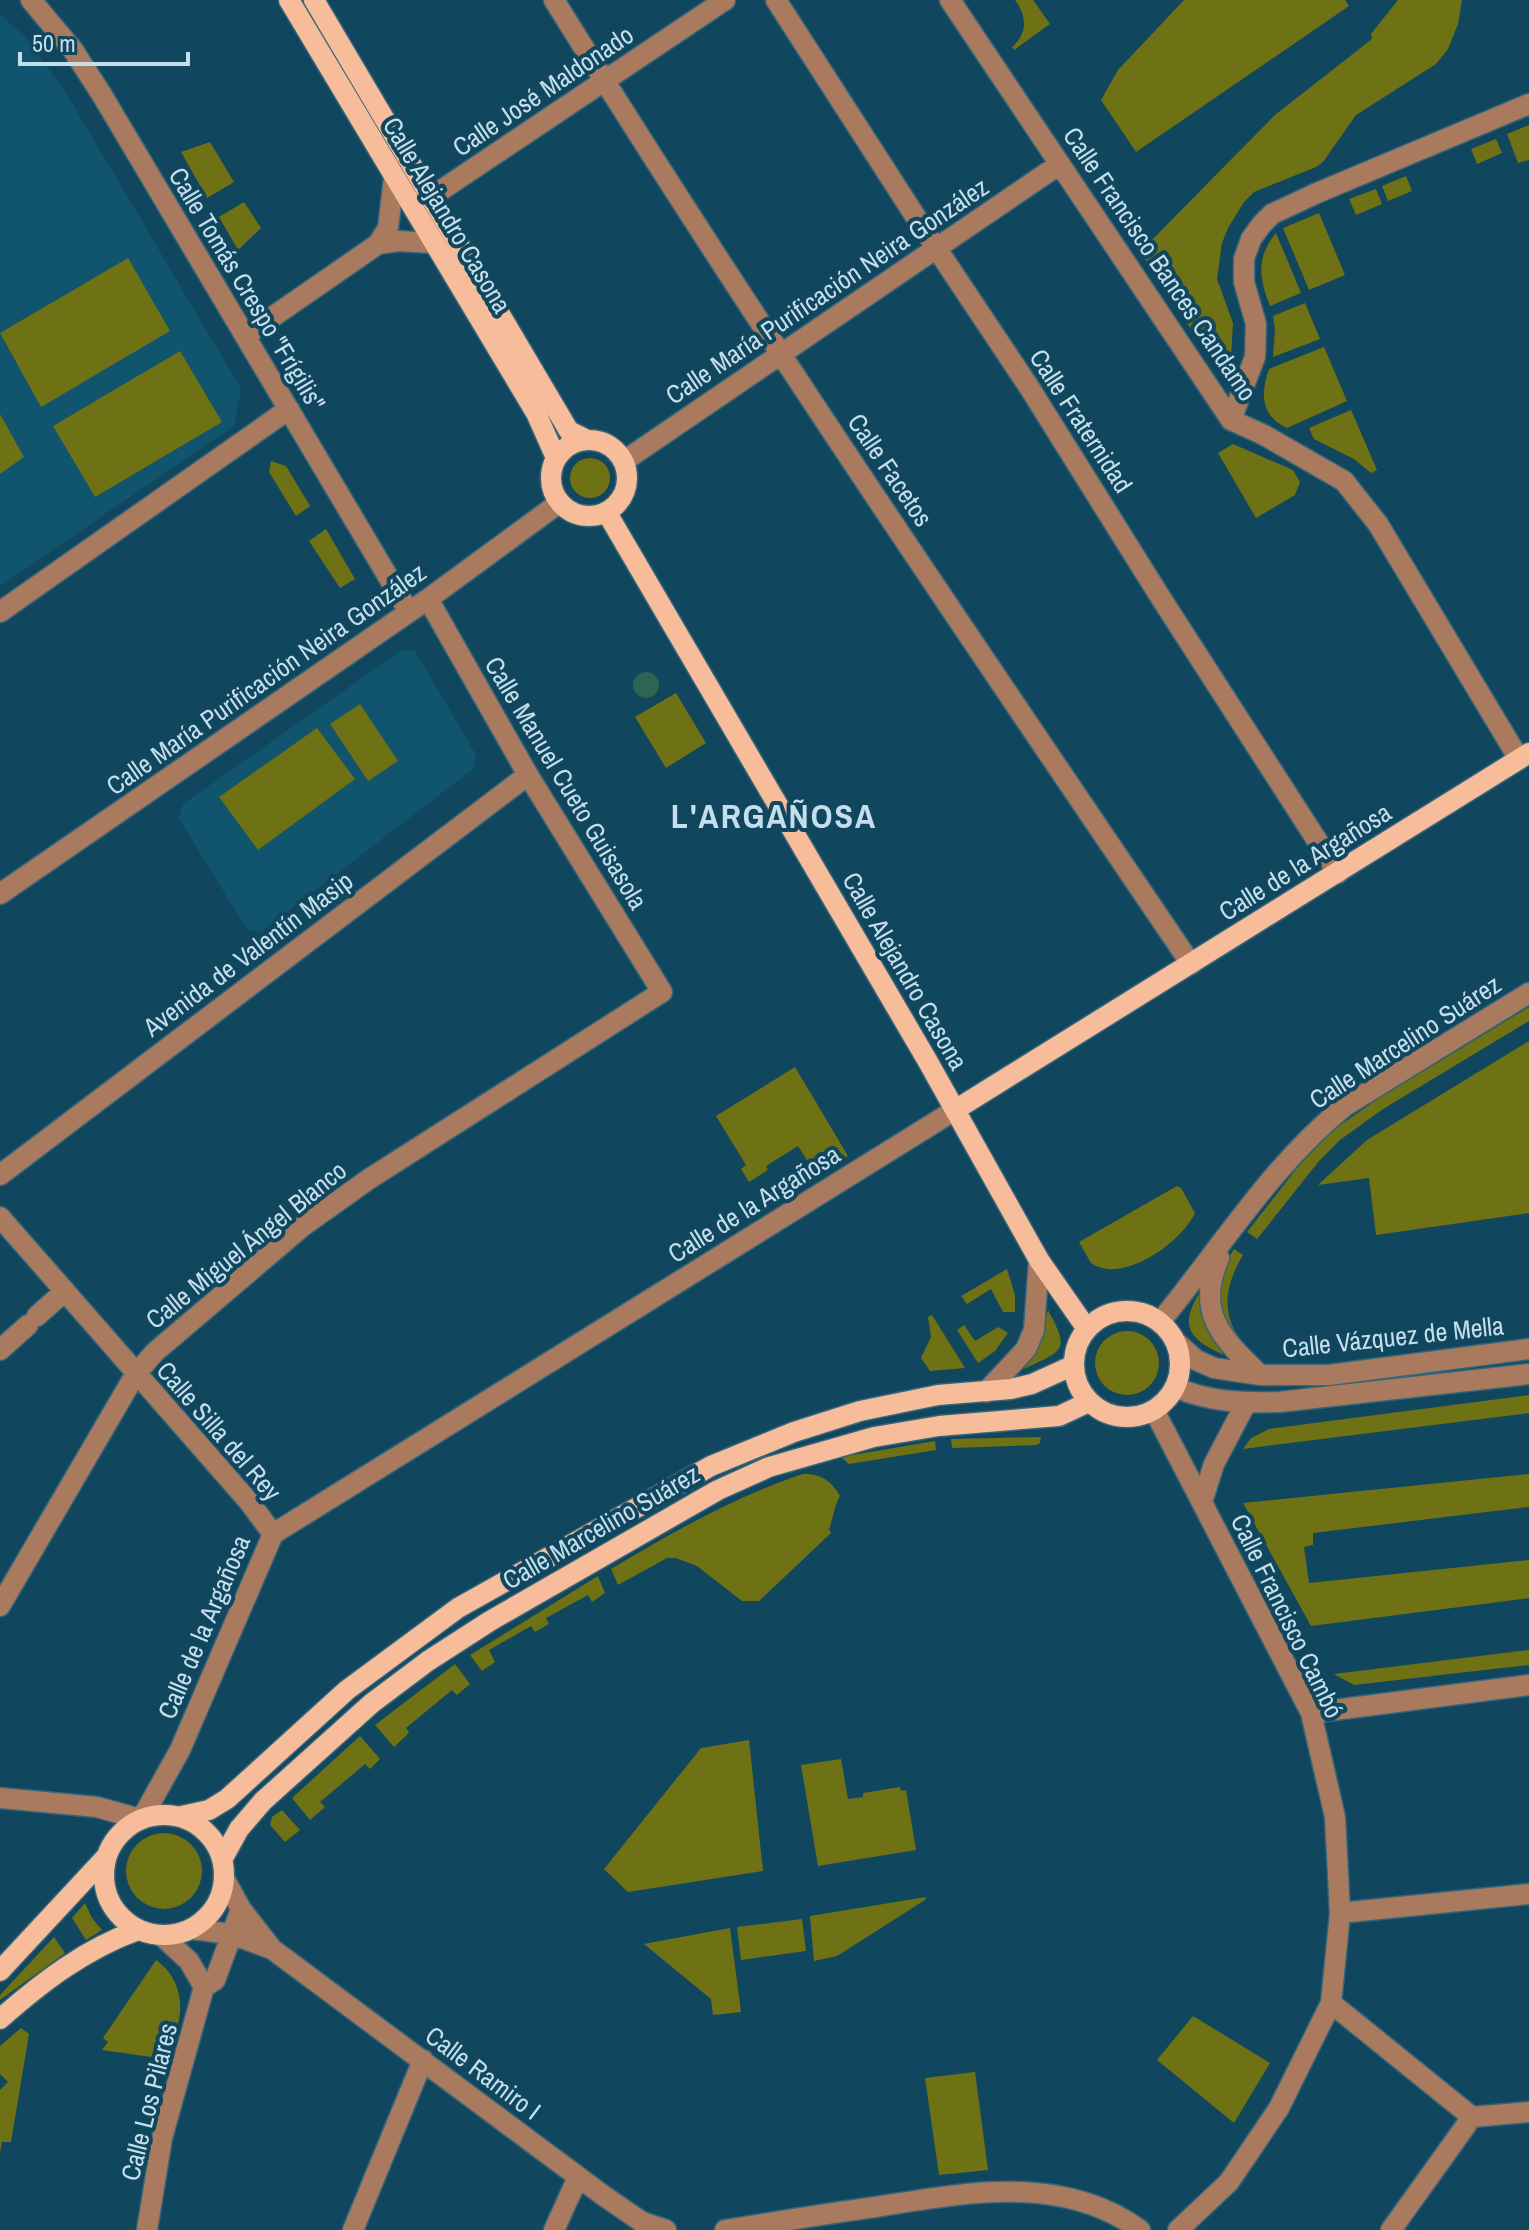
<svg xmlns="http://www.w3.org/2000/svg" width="1529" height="2230" font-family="'Archivo Narrow',sans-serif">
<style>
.built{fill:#10546e}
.green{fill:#6e7114}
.water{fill:#2d6453}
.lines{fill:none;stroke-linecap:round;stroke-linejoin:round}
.minor-casing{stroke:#35657a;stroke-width:23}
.major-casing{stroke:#35657a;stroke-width:23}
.minor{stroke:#aa7a5e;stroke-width:20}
.major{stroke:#f7bc9a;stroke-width:20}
.labels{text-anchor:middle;stroke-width:8;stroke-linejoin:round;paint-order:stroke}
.street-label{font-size:26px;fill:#c4deec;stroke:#11475e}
.district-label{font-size:34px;font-weight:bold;letter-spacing:2px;fill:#c4deec;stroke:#11475e}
</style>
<rect width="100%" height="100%" fill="#11475e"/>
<path class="built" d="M0 14 25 37 68 96 241 389 234 426 0 586Z
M402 650 415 651 476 755 473 769 261 932 247 930 179 818 183 804Z"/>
<path class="green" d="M1015 0H1033L1050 24 1014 50 1012 47C1028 33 1027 16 1015 0Z
M1184 0H1345L1349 6 1136 152 1101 100 1118 70Z
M1398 0H1462L1458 24 1448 49 1436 64 1356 115 1323 162 1316 167 1254 192 1244 202 1228 228 1222 243 1217 279 1233 323 1231 358 1216 367 1140 252 1275 115 1372 39 1371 34Z
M1529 125V160L1518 163 1507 134Z
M1496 139 1502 153 1477 164 1471 149Z
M210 142 234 182 207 198 181 152Z
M1406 176 1412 191 1388 201 1382 186Z
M1376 189 1382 204 1356 215 1349 199Z
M244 202 261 228 238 250 219 217Z
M1319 213 1345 275 1309 290 1283 228Z
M1276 233 1301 293 1270 306C1259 279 1256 257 1276 233Z
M128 258 170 331 41 407 0 333Z
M1305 303 1320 339 1273 357 1275 329 1273 316Z
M1324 347 1347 401 1287 428C1261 416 1260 394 1269 369Z
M180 351 222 422 95 497 53 426Z
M1351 410 1377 470 1371 473 1354 459 1314 439 1309 428Z
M0 414 24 457 0 474Z
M1233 444 1293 470 1300 482 1295 495 1256 518 1218 453Z
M570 478a20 20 0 1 1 40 0a20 20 0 1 1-40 0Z
M271 461 286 466 310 506 296 516 269 472Z
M326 529 355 579 340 588 309 541Z
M676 693 706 743 666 768 635 717Z
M360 704 398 761 368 781 330 724Z
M317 728 355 779 258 850 219 797Z
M1529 1007V1021L1383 1109 1340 1140 1319 1161 1257 1239 1247 1232 1297 1168 1332 1131 1379 1098Z
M1529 1041V1213L1376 1235 1369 1178 1318 1185 1367 1140Z
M795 1067 848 1156 817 1176 798 1146 766 1166 768 1170 749 1182 741 1169 746 1165 716 1116Z
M1177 1186 1181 1188 1195 1213C1181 1243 1122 1285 1091 1263L1079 1242Z
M1234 1249 1243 1255C1224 1287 1220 1316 1245 1346L1243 1348C1215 1319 1212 1284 1234 1249Z
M1007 1269 1015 1295V1312H1003L991 1289 967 1304 961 1296Z
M1200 1292 1208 1328 1224 1355C1190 1340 1178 1327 1200 1292Z
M1048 1310C1070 1351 1064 1350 1024 1369L1039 1345Z
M932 1315 965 1368 930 1371 921 1358 931 1337 928 1317Z
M964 1325 975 1341 998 1327 1008 1333 995 1351 978 1363 957 1330Z
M1095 1363a32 32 0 1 1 64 0a32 32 0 1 1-64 0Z
M1529 1395V1413L1243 1449 1251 1438 1269 1429Z
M1041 1437 1040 1443 1036 1445 952 1448 951 1439Z
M935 1441 936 1450 849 1464 841 1457Z
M803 1474C820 1473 832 1481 840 1496 835 1503 833 1519 829 1529L831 1533 759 1601H742L697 1566 676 1558H667L618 1585 611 1569C673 1532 734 1497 803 1474Z
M1529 1474V1507L1313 1533V1545L1304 1547 1309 1583 1529 1560V1598L1311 1626 1243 1503Z
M598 1576 605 1593 592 1602 588 1595 546 1618 549 1624 535 1632 531 1626 489 1650 495 1662 482 1671 470 1655Z
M1529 1650V1665L1354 1685 1334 1674Z
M455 1664 470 1684 457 1695 452 1690 406 1728 409 1733 394 1747 375 1725Z
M360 1736 380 1759 370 1769 365 1764 320 1802 325 1807 310 1820 292 1798Z
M749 1740 763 1871 628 1892 604 1869 701 1748Z
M841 1759 848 1799 863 1797V1793L900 1787 901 1791 906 1790 916 1850 818 1866 801 1765Z
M282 1810 300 1830 285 1842 270 1825 272 1817Z
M126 1871a38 38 0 1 1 76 0a38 38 0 1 1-76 0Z
M926 1897 925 1900 837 1956 814 1961 810 1916Z
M85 1903 92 1918 102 1930 86 1940 72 1918Z
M802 1919 806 1951 741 1960 737 1927Z
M730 1928 741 2012 713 2015 711 1999 644 1944Z
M54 1937 65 1953 0 2000V1995Z
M156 1960C190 1984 186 2031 158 2058L102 2050 108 2042 103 2038Z
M1193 2016 1270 2063 1234 2123 1157 2060Z
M21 2028 29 2034 11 2142H2L0 2152V2090L8 2082 0 2074V2046Z
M975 2072 988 2170 939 2175 925 2078Z"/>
<path class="water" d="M633 685a13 13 0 1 1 26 0a13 13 0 1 1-26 0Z"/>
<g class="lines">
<defs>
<path id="minor" d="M31 0 73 50 102 95 409 612
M554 0C757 327 975 645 1191 964
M776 0 919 222 1029 387 1159 595 1338 873
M950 0 1231 420 1264 435 1344 481 1378 524 1519 759
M431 197 725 0
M378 244 398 241 433 243
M245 336 378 244 388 228 394 178
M1231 420 1255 357 1256 324 1244 282V259L1251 239 1262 224 1272 214 1317 193 1529 104
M624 461 1060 164
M0 612 289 409
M0 894 428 599 559 503
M0 1175 528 775
M0 1217 250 1503 273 1534
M1219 1258C1195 1313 1222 1338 1260 1375
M37 1316 65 1291
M1160 1322C1220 1249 1271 1166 1345 1106L1529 993
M1176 1342 1196 1360 1214 1368 1260 1375H1329L1529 1349
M0 1350 28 1325
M1175 1387C1208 1402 1243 1403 1279 1402L1529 1374
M986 1392 1026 1349 1034 1330 1039 1260
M1154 1410 1311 1713 1335 1817 1340 1913 1331 2003 1279 2108 1229 2182 1178 2230
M1202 1502 1214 1464 1246 1403
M0 1606 135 1375 155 1352 303 1226 369 1179 662 992 528 775 428 599
M1311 1713 1529 1685
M0 1798 97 1807 140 1819
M142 1818 180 1750 273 1534 955 1110
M224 1878 241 1909 272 1949
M1340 1913 1529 1894
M192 1929 231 1934 272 1949 604 2196 642 2222 666 2230
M204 1987 215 1980 241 1909
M1331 2003 1472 2117 1529 2112
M147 2230 162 2138 204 1987 189 1961 162 1936
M353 2230 423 2060
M554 2230 578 2177
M725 2230C775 2222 825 2214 875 2207 965 2193 1062 2173 1140 2230
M1391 2230 1472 2117"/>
<path id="major" d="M289 0 536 413 556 458
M314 0 569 431 587 440
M551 478a38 38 0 1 1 76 0a38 38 0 1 1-76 0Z
M607 513 927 1060 1039 1260 1087 1329
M955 1110 1529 753
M1074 1364a53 53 0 1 1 106 0a53 53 0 1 1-106 0Z
M104 1875a60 60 0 1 1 120 0a60 60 0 1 1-120 0Z
M182 1816 209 1810 227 1799 347 1690 458 1608 711 1466 794 1432 860 1411 938 1395 1011 1389 1032 1384 1074 1365
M223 1858 239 1829 263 1801 372 1703 428 1661 490 1621 718 1490 769 1467 874 1437 939 1426 1059 1416 1089 1402
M0 1971 105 1858
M0 2019C42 1982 85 1949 138 1930"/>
</defs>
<use href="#minor" class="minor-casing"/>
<use href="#major" class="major-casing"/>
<use href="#minor" class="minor"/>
<use href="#major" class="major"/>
</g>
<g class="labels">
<g class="street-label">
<text transform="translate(543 91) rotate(-34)" y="9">Calle José Maldonado</text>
<text transform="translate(447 215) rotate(59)" y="9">Calle Alejandro Casona</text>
<text transform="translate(1160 264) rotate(56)" y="9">Calle Francisco Bances Candamo</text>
<text transform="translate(247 289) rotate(59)" y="9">Calle Tomás Crespo "Frígilis"</text>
<text transform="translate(827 291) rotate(-34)" y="9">Calle María Purificación Neira González</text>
<text transform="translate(1081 421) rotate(57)" y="9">Calle Fraternidad</text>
<text transform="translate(890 470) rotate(56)" y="9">Calle Facetos</text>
<text transform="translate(266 679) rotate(-35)" y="9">Calle María Purificación Neira González</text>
<text transform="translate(566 783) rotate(59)" y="9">Calle Manuel Cueto Guisasola</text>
<text transform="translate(1305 862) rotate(-32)" y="9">Calle de la Argañosa</text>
<text transform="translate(248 954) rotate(-37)" y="9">Avenida de Valentín Masip</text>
<text transform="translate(905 971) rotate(60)" y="9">Calle Alejandro Casona</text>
<text transform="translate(1405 1042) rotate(-33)" y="9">Calle Marcelino Suárez</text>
<text transform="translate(754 1204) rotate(-32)" y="9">Calle de la Argañosa</text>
<text transform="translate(246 1245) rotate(-39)" y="9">Calle Miguel Ángel Blanco</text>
<text transform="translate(1393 1337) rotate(-6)" y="9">Calle Vázquez de Mella</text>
<text transform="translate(219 1431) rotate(49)" y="9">Calle Silla del Rey</text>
<text transform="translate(601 1527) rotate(-30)" y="9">Calle Marcelino Suárez</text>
<text transform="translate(1287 1616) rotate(64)" y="9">Calle Francisco Cambó</text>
<text transform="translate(204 1627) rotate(-67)" y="9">Calle de la Argañosa</text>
<text transform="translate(483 2073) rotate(37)" y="9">Calle Ramiro I</text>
<text transform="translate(149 2102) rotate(-76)" y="9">Calle Los Pilares</text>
</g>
<g class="district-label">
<text x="774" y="828">L'ARGAÑOSA</text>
</g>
</g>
<path d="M20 52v12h168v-12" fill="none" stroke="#c4deec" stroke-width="4"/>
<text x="32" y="52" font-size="24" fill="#c4deec" stroke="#11475e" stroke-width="6" paint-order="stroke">50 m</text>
</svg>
